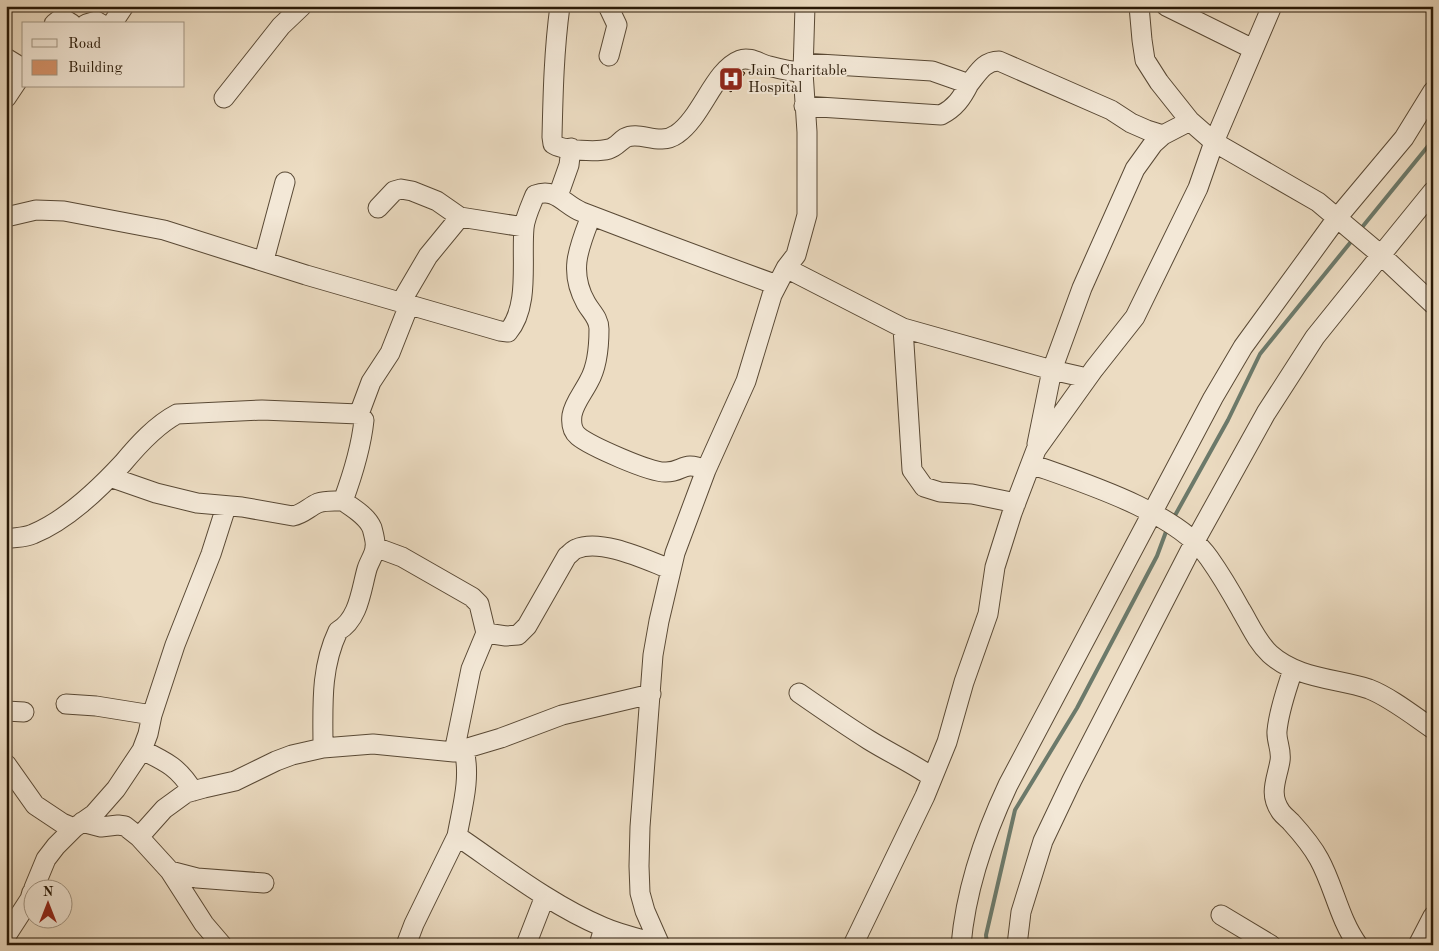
<svg xmlns="http://www.w3.org/2000/svg" width="1439" height="951" font-family="'Old Standard TT',serif">
<style>
.lines{fill:none;stroke-linecap:round;stroke-linejoin:round}
.stream{stroke:#6c7a6b;stroke-width:4}
.building{fill:#d6936a;stroke:#281806}
.minor-casing{stroke:#594935;stroke-width:21}
.minor{stroke:#f3e8d7;stroke-width:19}
.labels{text-anchor:middle;stroke-width:4;stroke-linejoin:round;paint-order:stroke}
.poi-label{font-size:15px;fill:#281806;stroke:#f3e8d7;text-anchor:start}
</style>
<rect width="100%" height="100%" fill="#ecdcc2"/>
<filter id="stains"><feTurbulence type="fractalNoise" baseFrequency=".004" numOctaves="4"/><feColorMatrix values="0 0 0 0 .2 0 0 0 0 .09 0 0 0 0 .02 0 0 0 .5 -.17"/></filter>
<radialGradient id="worn" r=".72"><stop offset=".6" stop-color="#630" stop-opacity="0"/><stop offset="1" stop-color="#630" stop-opacity=".3"/></radialGradient>
<g class="lines">
<path class="stream" d="M1359 231 1433 140
M1173 519 1228 420 1260 354 1354 238
M987 945 986 935 1015 810 1077 708 1157 556 1167 529"/>
</g>
<path class="building" d="M734 65 745 73 731 92 721 85Z"/>
<g class="lines">
<defs>
<path id="minor" d="M560 6C554 50 553 93 552 137L553 144C563 151 598 152 609 149 616 147 619 142 625 138 640 130 659 147 677 134 702 117 714 70 740 60 750 56 760 64 769 66 780 69 791 72 803 72
M608 6 617 25 609 56
M1166 6 1253 49
M54 24 59 20 64 19 72 24
M86 24 96 21 101 24
M112 24 124 6
M6 58 24 69
M803 63 932 71 969 84C962 98 955 108 941 115L804 106
M969 84C978 73 984 61 999 61L1111 110 1131 123 1147 130 1163 135
M1433 91 1404 138 1337 218 1381 255 1433 191
M6 98 24 71
M224 98 281 26 302 6
M558 196 569 165 571 148
M378 208 394 191 401 189 412 191 437 201 460 217 524 227
M591 216C579 247 568 271 586 303 591 312 599 318 599 329 599 346 597 367 589 381 583 393 574 403 572 415 571 423 572 431 578 436 590 446 651 473 666 472 684 472 682 460 706 470
M6 217 36 210 64 211 164 230 306 275 500 331 508 332C530 306 521 260 524 228 525 217 531 205 535 195 556 187 564 205 582 212 647 237 711 261 777 285
M264 260 285 182
M786 268 903 328 1052 370 1037 444
M401 302 428 256 460 217
M903 328 912 470 924 487 940 492 972 494 1016 503
M1087 378 1052 370 1082 288 1135 169 1153 144 1163 135 1190 121
M1031 464C1084 483 1177 512 1209 558 1221 575 1231 592 1241 610 1250 625 1257 642 1270 654 1298 679 1335 678 1369 689 1390 697 1414 716 1433 729
M110 477 156 493 197 503 242 507 293 516C303 514 309 507 318 503 326 500 334 501 343 501
M6 539C15 537 24 538 33 534 67 520 98 490 123 463 138 445 156 425 177 414L262 410 359 414 371 382 390 353 409 305
M375 547 402 557 472 597 479 604 486 633 471 669 454 752
M486 633 506 636 518 635 527 626 567 556C570 554 573 550 576 549 601 538 646 560 670 569
M1293 669C1287 689 1279 709 1277 731 1276 741 1282 750 1280 761 1277 779 1268 794 1281 812 1284 816 1288 819 1291 822 1301 833 1312 846 1319 859 1334 886 1339 919 1358 945
M799 693C822 709 845 725 869 740 890 753 912 763 932 777
M66 704 96 706 152 715
M6 711 24 712
M323 748C323 707 320 669 338 631 359 619 361 590 367 569 369 562 375 554 375 547 376 542 373 532 372 528 367 516 353 508 343 501 353 474 361 449 364 420L359 414
M142 750C167 762 179 768 193 791
M464 750C471 778 462 808 457 836 504 868 551 905 603 927 621 935 641 939 659 944
M6 764 35 805 62 823 74 828
M82 822 101 827 118 825 125 826 139 837 170 871 197 878 264 883
M139 837 164 809 186 793 204 788 235 781 276 761 292 755 323 748 373 744 454 752 501 738 562 715 651 694
M170 871 204 924 222 945
M34 888 46 859 56 846 74 828 94 814 116 789 142 750 148 734 152 715 175 645 211 554 226 507
M1221 915 1271 945
M6 936 30 899 32 892
M406 945 414 924 457 836
M526 945 545 896
M599 945 604 928
M660 945 645 911 640 893 639 866 640 827 653 655 659 621 675 553 706 470 746 381 772 295 786 268 796 255 807 215V132L803 72 805 6
M853 945 925 796 947 742 964 682 988 614 995 567 1012 513 1036 450 1094 369 1135 317 1198 188 1214 142 1272 6
M961 945C966 888 984 836 1008 785L1213 398 1243 347 1337 218 1318 202 1214 142 1190 121 1159 82 1145 60 1142 40 1139 6
M1017 945 1021 912 1043 841 1072 780 1195 541 1266 413 1315 337 1381 255 1433 304
M1418 945 1433 916"/>
</defs>
<use href="#minor" class="minor-casing"/>
<use href="#minor" class="minor"/>
</g>
<defs>
<symbol id="hospital-square" viewBox="-11 -11 22 22"><rect x="-9" y="-9" width="18" height="18" rx="4" fill="#8f2418" stroke="#f3e8d7"/><path d="M-5-5h3v3.5h4V-5h3V5h-3V1.5h-4V5h-3Z" fill="#fff"/></symbol>
</defs>
<g fill-rule="evenodd">
<use href="#hospital-square" x="717" y="65" width="28" height="28"/>
</g>
<g class="labels">
<g class="poi-label">
<text x="748" y="75">Jain Charitable<tspan x="748" dy="17">Hospital</tspan></text>
</g>
</g>
<rect width="1439" height="951" fill="none" stroke="#ecdcc2" stroke-width="25"/>
<rect x="8" y="8" width="1424" height="936" fill="none" stroke="#281806" stroke-width="2.5"/>
<rect x="12" y="12" width="1414" height="926" fill="none" stroke="#281806"/>
<rect x="22" y="22" width="162" height="65" fill="#f3e8d7" stroke="#a29583"/>
<rect x="32" y="39" width="25" height="8" fill="#f3e8d7" stroke="#a29583"/>
<text x="68" y="48" font-size="15" fill="#281806">Road</text>
<rect x="32" y="60" width="25" height="15" fill="#d6936a" stroke="#a29583"/>
<text x="68" y="72" font-size="15" fill="#281806">Building</text>
<g transform="translate(48 904)"><circle r="24" fill="#f3e8d7" stroke="#a29583"/>
<path d="M0-4L9 19L0 12L-9 19Z" fill="#8f2418"/>
<text y="-8" font-size="14" font-weight="bold" text-anchor="middle" fill="#281806">N</text>
</g>
<rect width="100%" height="100%" filter="url(#stains)"/>
<rect width="100%" height="100%" fill="url(#worn)"/>
</svg>
